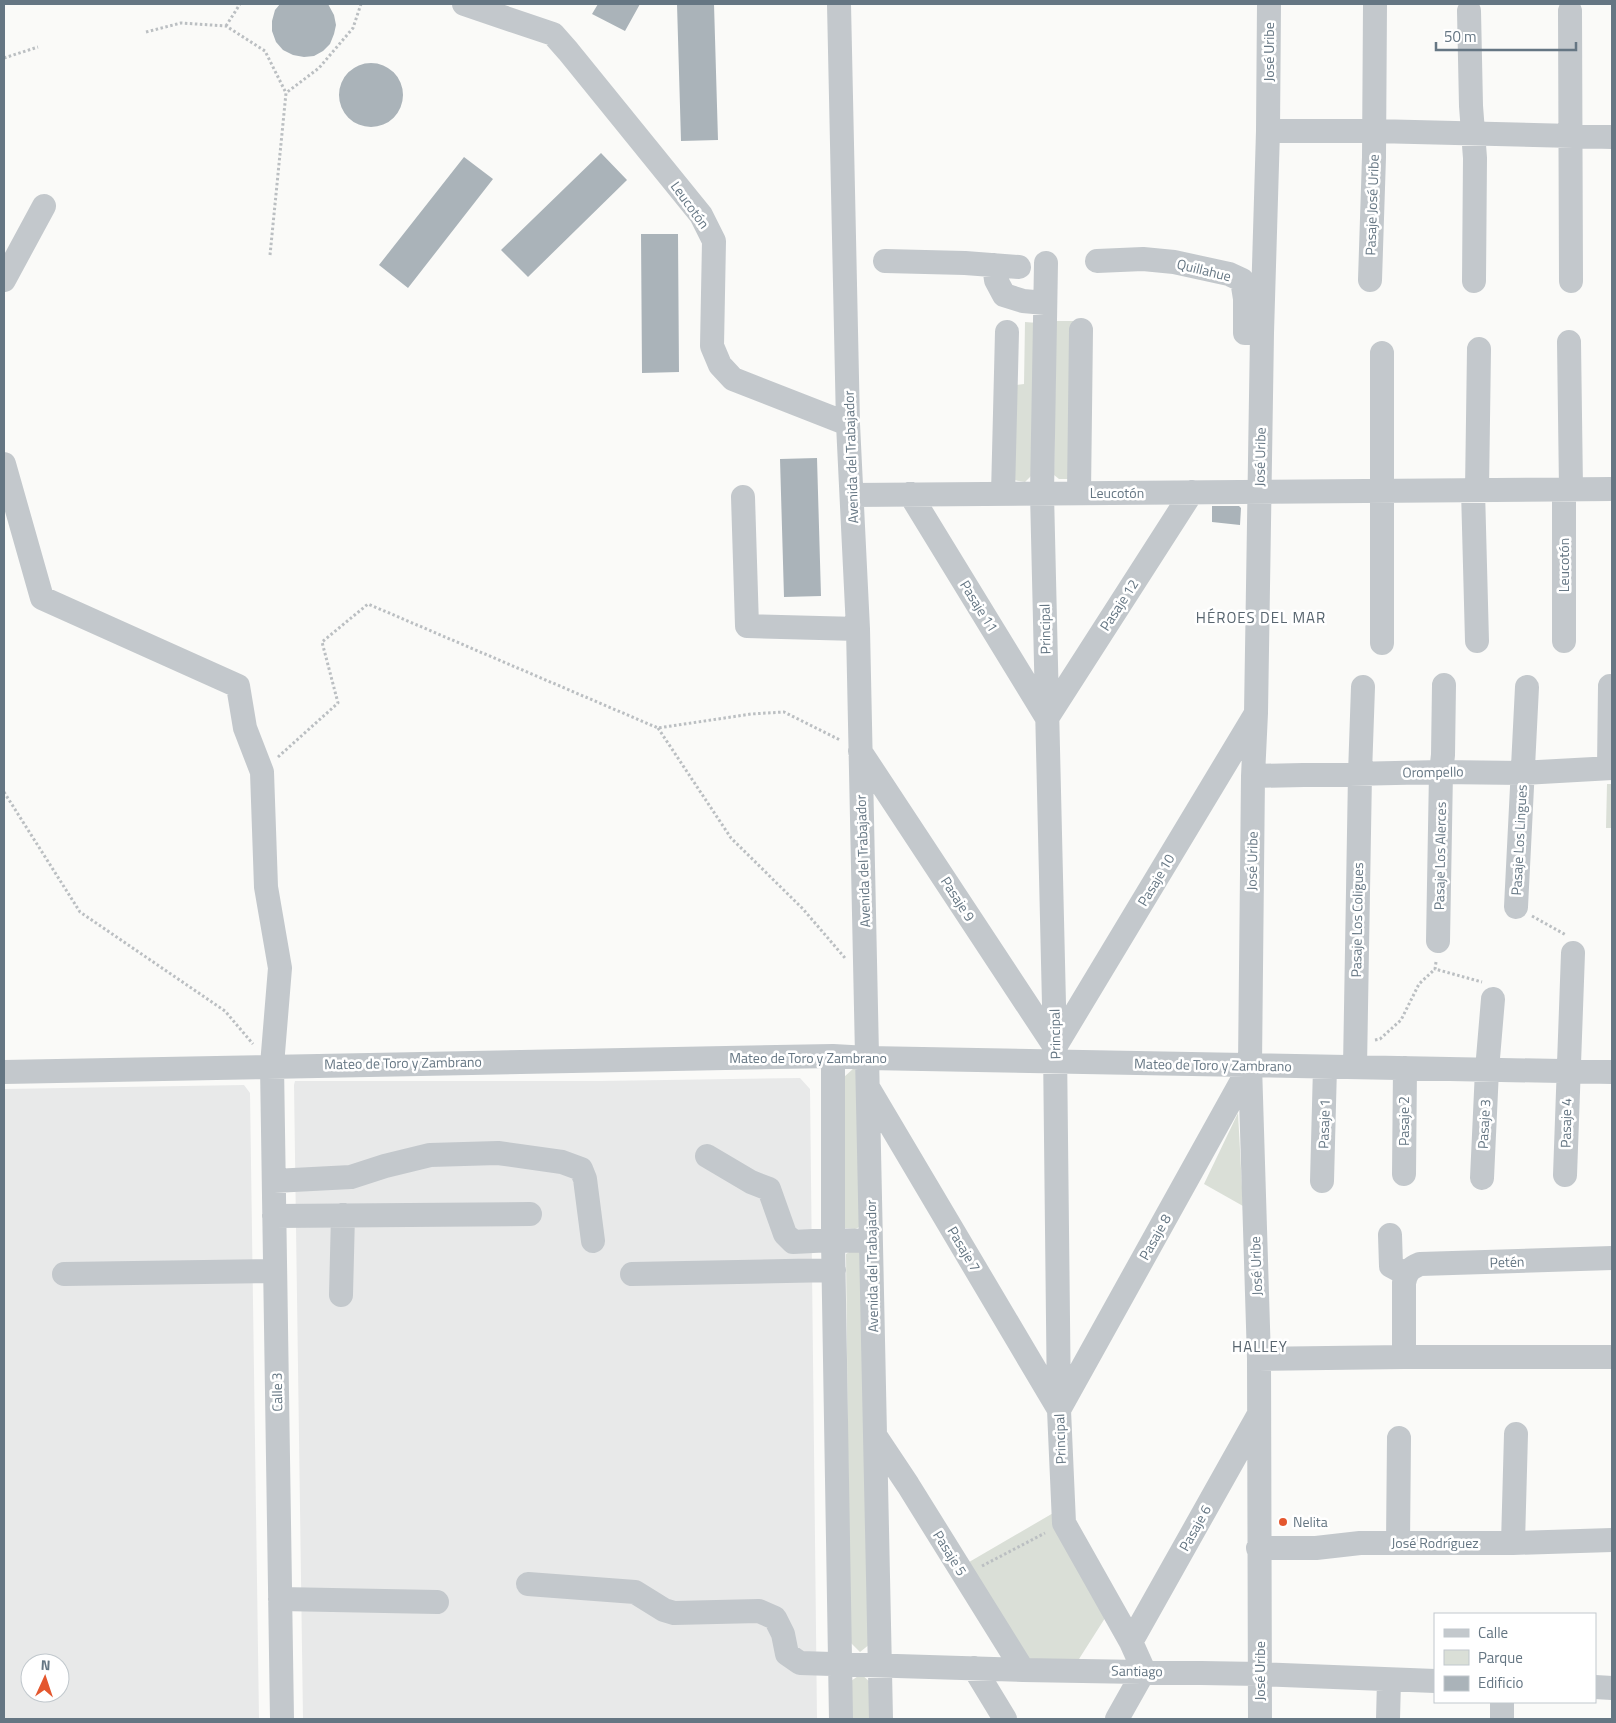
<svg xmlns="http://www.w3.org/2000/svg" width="1616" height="1723" font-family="'Titillium Web',sans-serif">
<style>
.built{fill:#e8e9e9;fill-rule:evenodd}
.green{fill:#dadfd7}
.building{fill:#aab3b9}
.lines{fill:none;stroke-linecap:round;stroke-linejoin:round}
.path{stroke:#bbbfc2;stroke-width:3;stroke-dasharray:2.5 2.5;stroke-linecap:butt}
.minor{stroke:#c3c8cc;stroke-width:24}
.poi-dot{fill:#e4572e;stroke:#fff;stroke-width:2}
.labels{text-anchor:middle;stroke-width:5;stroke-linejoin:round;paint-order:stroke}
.street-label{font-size:14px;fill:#657683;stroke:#fff}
.poi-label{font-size:14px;fill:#657683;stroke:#fff;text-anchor:start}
.neighbourhood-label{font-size:15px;letter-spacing:1px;fill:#57646e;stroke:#fff}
</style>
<rect width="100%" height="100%" fill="#fafaf8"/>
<path class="built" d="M800 1078 810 1089 817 1719H303L294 1085 295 1081H600Z
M244 1085 250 1093 259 1719H4V1089ZM30 1663H60V1693H30Z"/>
<path class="green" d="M1056 321H1075L1070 479H1059L1054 475Z
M1025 322 1038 323 1034 473 1025 482 1013 480 1015 385 1024 384Z
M1607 784H1612V828H1606Z
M854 1068 859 1073 862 1226 855 1229 845 1228 844 1077Z
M1238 1113 1243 1206 1204 1184Z
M854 1249 863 1254 870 1644 860 1652 850 1642 846 1254Z
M1055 1512 1107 1615 1079 1659 1025 1660 964 1565Z
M861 1674 870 1682V1719H851V1681Z"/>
<path class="building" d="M280 4H328L334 15 336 25 334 34 330 44 323 51 314 56 304 57 293 55 283 50 276 42 272 31V21L275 10Z
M598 4H640L625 31 592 14Z
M677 4H714L718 140 681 141Z
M339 95a32 32 0 1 1 64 0a32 32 0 1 1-64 0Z
M601 153 627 180 528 277 501 250Z
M464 157 493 179 408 288 379 265Z
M641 234H678L679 372 642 373Z
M817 458 821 596 784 597 780 459Z
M1212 506H1239L1241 508 1240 525 1212 522Z"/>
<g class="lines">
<path class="path" d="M226 26 240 4
M146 32 181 23 226 26 265 51 286 93
M4 58 38 47
M270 255 286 93 319 68 353 28 361 4
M658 728 731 838 803 909 845 958
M278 757 338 703 322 642 368 604 658 728 751 714 784 712 840 740
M4 792 80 912 225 1011 253 1044
M1532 916 1566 935
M1436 962 1435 969 1482 982
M1375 1040 1380 1039 1401 1020 1419 984 1435 969
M982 1566 1045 1533"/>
<path class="minor" d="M464 4 553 34 568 51 701 215 714 241 712 346 720 365 733 379 848 424
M839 4 848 424 858 629 881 1719
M1469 11 1471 106 1475 158 1474 281
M1570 11 1571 281
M1268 131H1374L1612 137
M885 261 965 263 1019 267
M1097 261 1143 259 1174 262 1229 274 1242 280 1245 299V333H1262
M1046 263 1042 493 1055 1047 1059 1410 1064 1523 1131 1642 1144 1671 1117 1719
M994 265 996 280 1004 295 1023 301 1045 303
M4 280 44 206
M1370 280 1374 157 1375 5
M1569 342 1571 489
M1382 353V643
M4 464 42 598 238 686 245 728 262 772 266 887 280 968 272 1065 282 1719
M1473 490 1477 641
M1477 490 1479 349
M1079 493 1081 330
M910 494 1047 718 1192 492
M1003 494 1007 332
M852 495 1612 489
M743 497 747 626 858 629
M1564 641V489
M860 751 1055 1047 1255 715
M1609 768 1610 686
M1253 776 1441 772 1522 773 1612 768
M1516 907 1527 687
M1438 941 1441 772 1443 755 1444 685
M833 1056V1240L841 1719
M1355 1067 1360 774 1363 687
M4 1072 833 1056 868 1058 1612 1072
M869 1089 1058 1408
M707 1156 751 1182 769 1189 785 1234 793 1242 833 1240 870 1241
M1404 1174 1405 1068
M1565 1175C1567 1101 1571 1027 1573 953
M1482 1178 1487 1070 1493 999
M274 1181 351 1177 385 1166 430 1155 498 1153 562 1162 581 1169 585 1179 593 1241
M1322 1181 1325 1067
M274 1216 530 1214
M1390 1235 1391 1266 1406 1274
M64 1274 275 1271
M632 1274 834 1270
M341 1295 343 1215
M1404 1357V1283C1406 1272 1410 1268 1420 1264L1612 1258
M1259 1359 1404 1357H1612
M1060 1408 1250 1066
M876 1437 908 1485 1023 1670
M1398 1543 1399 1438
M1513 1543 1516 1434
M1258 1548H1316L1360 1543H1513L1612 1540
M528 1584 635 1592 664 1610 674 1613 759 1611 775 1618 783 1634 787 1654 800 1663 1023 1670 1260 1674 1435 1681
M280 1599 437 1602
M1131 1642 1258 1416
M974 1668 1005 1719
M1595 1687 1612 1688
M1260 1719 1259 1359 1250 1065 1253 776 1256 713 1262 333 1268 131 1269 4
M1388 1719 1389 1680
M1502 1719V1702"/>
</g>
<circle class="poi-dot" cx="1283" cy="1522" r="5"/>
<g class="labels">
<g class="street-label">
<text transform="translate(1269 52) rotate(-90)" y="5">José Uribe</text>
<text transform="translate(690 205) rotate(54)" y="5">Leucotón</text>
<text transform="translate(1372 205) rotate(-88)" y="5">Pasaje José Uribe</text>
<text transform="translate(1204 270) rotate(14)" y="5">Quillahue</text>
<text transform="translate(851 457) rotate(-92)" y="5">Avenida del Trabajador</text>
<text transform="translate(1260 457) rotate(-89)" y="5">José Uribe</text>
<text x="1117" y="498">Leucotón</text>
<text transform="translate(1564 565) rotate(-90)" y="5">Leucotón</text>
<text transform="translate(1119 605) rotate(-57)" y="5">Pasaje 12</text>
<text transform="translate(979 606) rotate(58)" y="5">Pasaje 11</text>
<text transform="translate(1045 629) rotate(-91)" y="5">Principal</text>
<text transform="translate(1433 772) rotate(-1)" y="5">Orompello</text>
<text transform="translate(1519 840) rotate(-87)" y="5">Pasaje Los Lingues</text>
<text transform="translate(1440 856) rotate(-89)" y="5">Pasaje Los Alerces</text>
<text transform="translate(863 861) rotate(-92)" y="5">Avenida del Trabajador</text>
<text transform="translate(1252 861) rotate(-89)" y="5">José Uribe</text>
<text transform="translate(1156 880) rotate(-59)" y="5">Pasaje 10</text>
<text transform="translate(958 899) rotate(57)" y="5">Pasaje 9</text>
<text transform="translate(1357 920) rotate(-89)" y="5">Pasaje Los Coligues</text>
<text transform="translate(1055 1034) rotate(-91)" y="5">Principal</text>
<text x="808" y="1063">Mateo de Toro y Zambrano</text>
<text transform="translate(403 1063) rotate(-1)" y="5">Mateo de Toro y Zambrano</text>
<text transform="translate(1213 1065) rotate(1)" y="5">Mateo de Toro y Zambrano</text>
<text transform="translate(1404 1121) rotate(-90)" y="5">Pasaje 2</text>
<text transform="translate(1566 1123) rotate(-89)" y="5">Pasaje 4</text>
<text transform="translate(1324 1124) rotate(-88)" y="5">Pasaje 1</text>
<text transform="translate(1484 1124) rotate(-87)" y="5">Pasaje 3</text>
<text transform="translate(1155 1237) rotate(-61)" y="5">Pasaje 8</text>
<text transform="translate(964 1249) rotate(59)" y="5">Pasaje 7</text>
<text transform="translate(1507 1262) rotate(-2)" y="5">Petén</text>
<text transform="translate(872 1266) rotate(-91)" y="5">Avenida del Trabajador</text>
<text transform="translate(1256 1266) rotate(-92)" y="5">José Uribe</text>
<text transform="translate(277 1392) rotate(-91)" y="5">Calle 3</text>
<text transform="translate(1060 1439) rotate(-92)" y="5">Principal</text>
<text transform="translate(1195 1528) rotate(-61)" y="5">Pasaje 6</text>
<text x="1435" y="1548">José Rodríguez</text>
<text transform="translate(950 1553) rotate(58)" y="5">Pasaje 5</text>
<text transform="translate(1137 1671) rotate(1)" y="5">Santiago</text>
<text transform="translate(1260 1671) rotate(-90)" y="5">José Uribe</text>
</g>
<g class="poi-label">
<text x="1293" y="1527">Nelita</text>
</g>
<g class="neighbourhood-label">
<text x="1261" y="623">HÉROES DEL MAR</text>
<text x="1260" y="1352">HALLEY</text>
</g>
</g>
<rect width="1616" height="1723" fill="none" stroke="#657683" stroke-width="10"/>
<rect x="1434" y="1613" width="162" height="90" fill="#ffffff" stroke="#c1c8cd"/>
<rect x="1444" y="1629" width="25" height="8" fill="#c3c8cc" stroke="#c1c8cd"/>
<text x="1478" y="1638" font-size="15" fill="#657683">Calle</text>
<rect x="1444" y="1650" width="25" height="15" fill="#dadfd7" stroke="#c1c8cd"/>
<text x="1478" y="1663" font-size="15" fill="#657683">Parque</text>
<rect x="1444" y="1676" width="25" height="15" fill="#aab3b9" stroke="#c1c8cd"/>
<text x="1478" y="1688" font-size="15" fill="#657683">Edificio</text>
<g transform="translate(45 1678) rotate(3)"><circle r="24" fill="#ffffff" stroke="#c1c8cd"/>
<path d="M0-4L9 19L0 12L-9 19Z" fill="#e4572e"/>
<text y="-8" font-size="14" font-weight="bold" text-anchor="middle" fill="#657683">N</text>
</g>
<path d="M1436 42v8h140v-8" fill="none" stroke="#657683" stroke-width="2.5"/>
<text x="1444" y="42" font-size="15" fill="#657683" stroke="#ffffff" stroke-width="4" paint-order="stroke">50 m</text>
</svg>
